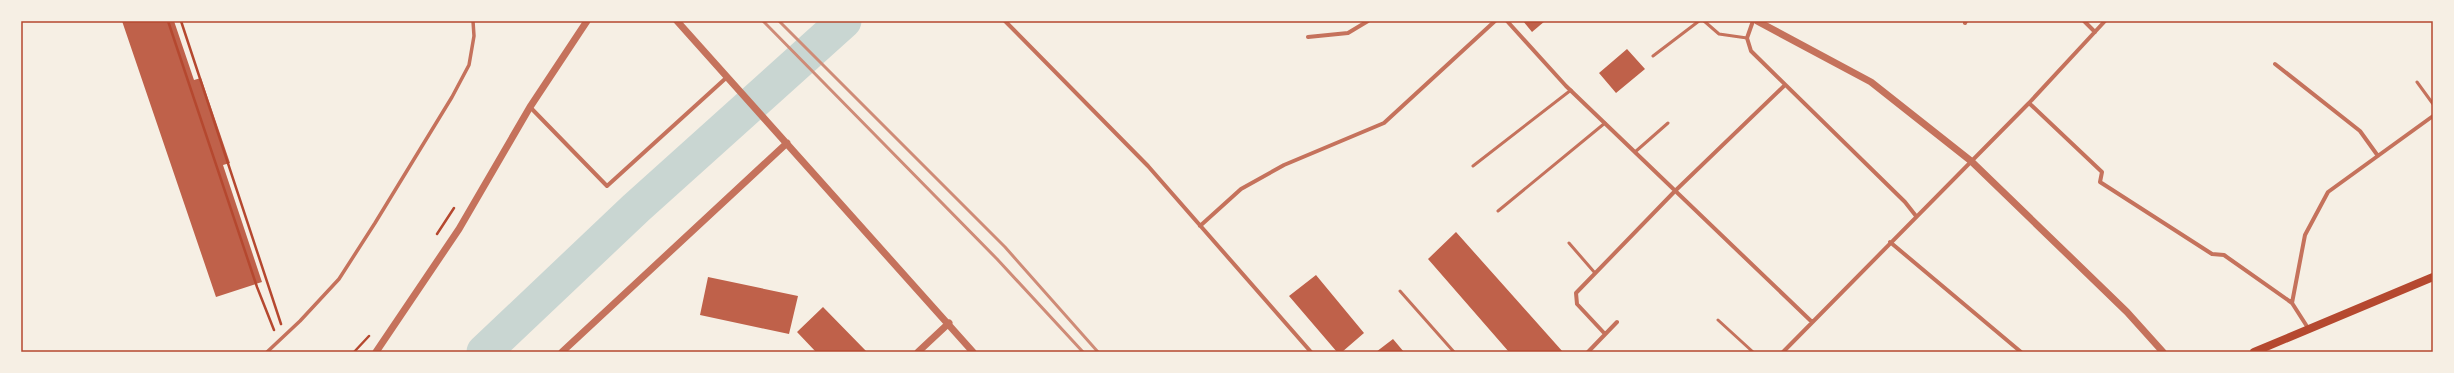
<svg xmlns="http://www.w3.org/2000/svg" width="2454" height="373" font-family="Karla,sans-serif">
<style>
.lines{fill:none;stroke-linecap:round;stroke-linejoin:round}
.river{stroke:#c9d6d2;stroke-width:35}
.building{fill:#bf614a}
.path{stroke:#b5482f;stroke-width:2.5}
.service{stroke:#c5725c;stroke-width:3}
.pedestrian{stroke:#c5725c;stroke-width:3.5}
.minor{stroke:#c5725c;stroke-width:4}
.tertiary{stroke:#c5725c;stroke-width:7}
.secondary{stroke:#b5482f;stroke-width:8}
.rail{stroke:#cf8b77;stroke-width:3}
.neatline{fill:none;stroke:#b5482f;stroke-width:1.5}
</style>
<rect width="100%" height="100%" fill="#f6efe4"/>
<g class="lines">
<path class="river" d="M484 352 636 208 844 21"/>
</g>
<path class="building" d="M122 21H174L194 80 201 78 230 163 223 165 262 282 216 297Z
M1523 21H1545L1532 32Z
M1627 49 1645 69 1616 93 1599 73Z
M1456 232 1563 352H1509L1428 259Z
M1316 275 1364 333 1342 352H1337L1289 296Z
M708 277 798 296 789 334 700 315Z
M823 307 867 352H816L797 332Z
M1393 339 1404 352H1376Z"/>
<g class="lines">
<path class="path" d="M168 21 257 287 274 330
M181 21 281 324
M437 234 454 208
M354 352 369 336"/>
<path class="service" d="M1704 21 1719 34 1747 38
M1653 56 1699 21
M2417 82 2433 104
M1635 152 1668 123
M1473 166 1571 90
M1498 211 1605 123
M1569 243 1595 273
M1400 291 1454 352
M1718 320 1753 352"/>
<path class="pedestrian" d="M267 352 300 321 339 279 375 223 452 97 469 65 474 36 473 21"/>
<path class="minor" d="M1005 21 1148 166 1311 352
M1507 21 1566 86 1812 322
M1753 21 1747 38 1751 51 1905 202 1916 216
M2084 21 2095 32
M1965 23 1966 21
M1308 37 1348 33 1368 21
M2275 64 2360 131 2378 156
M2029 103 2102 172 2100 182 2212 254 2224 255 2292 303 2308 328
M530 107 607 186 726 78
M1200 226 1241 189 1284 165 1384 123 1495 21
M1890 242 2021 352
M2292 303 2305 235 2328 192 2433 116
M1605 334 1577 304 1576 293 1675 191 1785 85
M1588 352 1617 322
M1783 352 2029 103 2105 21"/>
<path class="tertiary" d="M677 21 973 352
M1757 21 1871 82 1971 161 2127 312 2163 352
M376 352 459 229 530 107 587 21
M562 352 787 143
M918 352 949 323"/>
<path class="secondary" d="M2254 352 2433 277"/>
<path class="rail" d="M763 21 997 259 1083 352
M779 21 1005 247 1098 352"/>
</g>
<rect width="2454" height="373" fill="none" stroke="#f6efe4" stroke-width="44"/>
<rect x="22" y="22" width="2410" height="329" class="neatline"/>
</svg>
